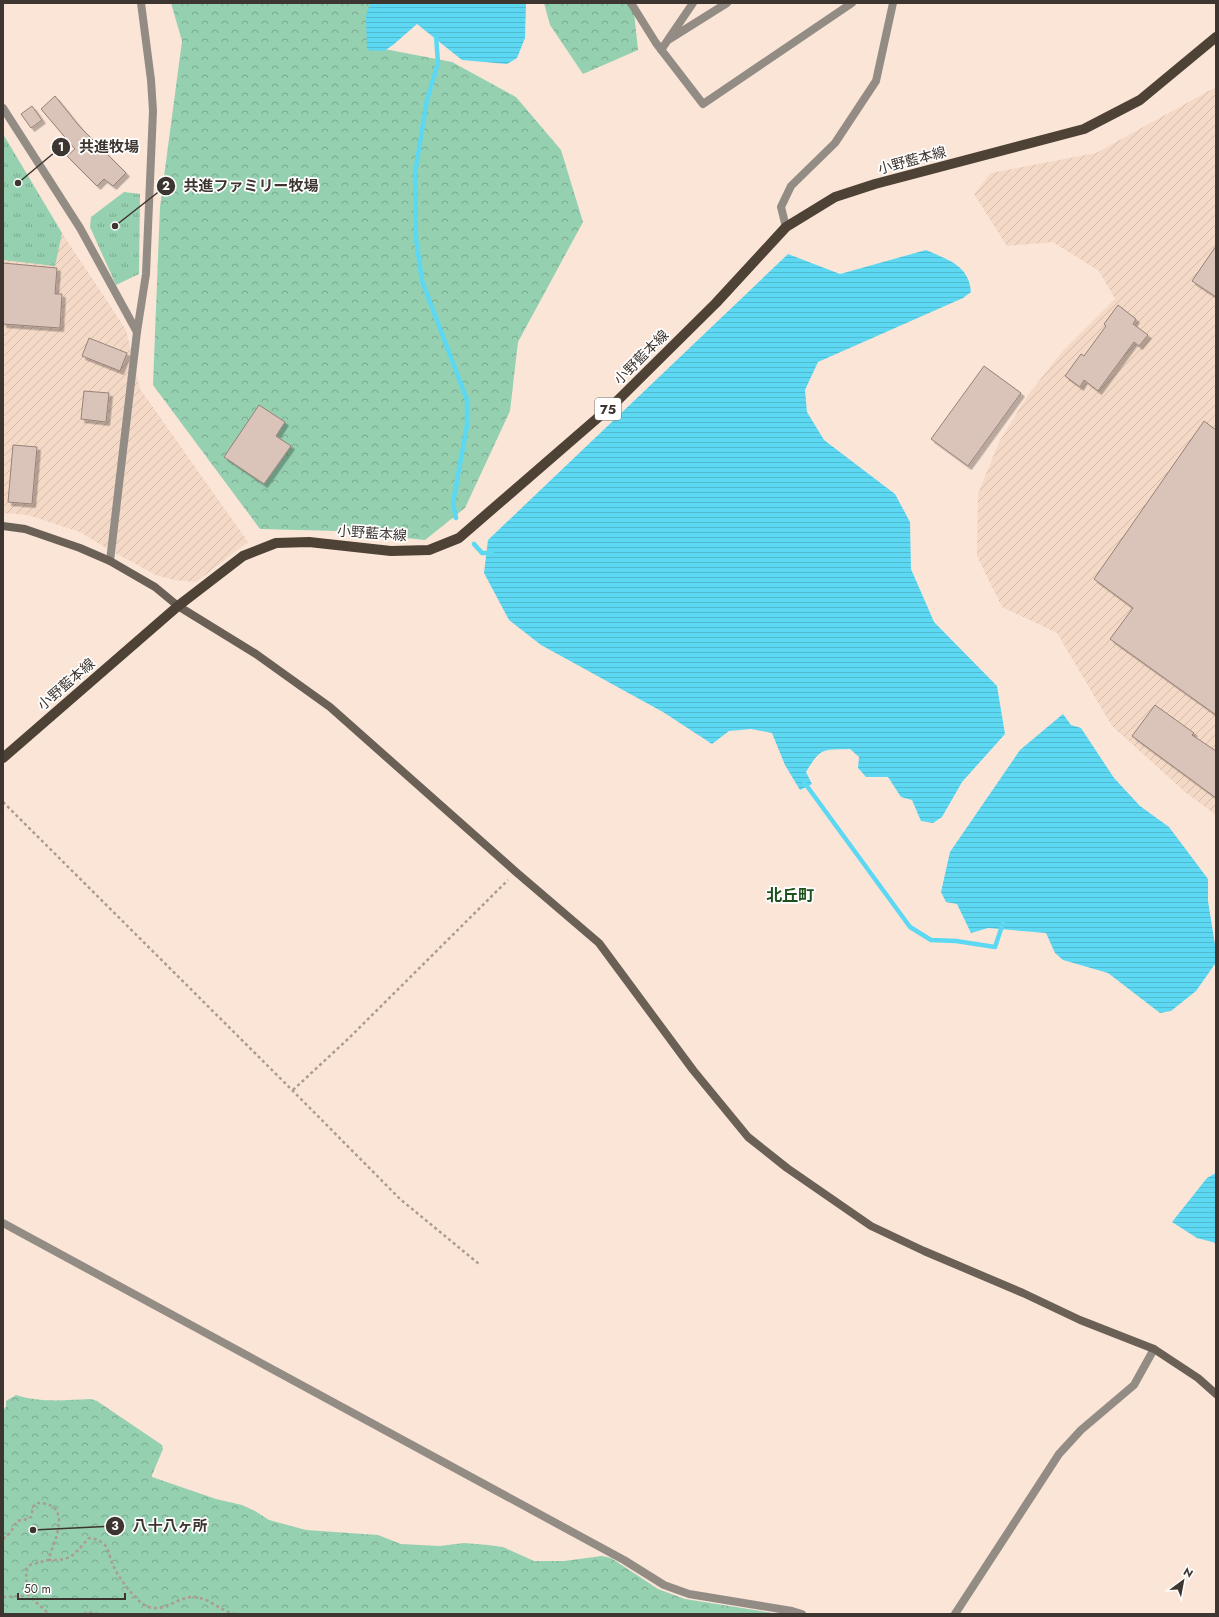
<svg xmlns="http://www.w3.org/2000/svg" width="1219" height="1617" font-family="Jost,'Noto Sans JP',sans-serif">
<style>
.industrial{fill:url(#industrial-furrows)}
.grass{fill:url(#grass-tufts)}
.forest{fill:url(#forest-crowns)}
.water{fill:url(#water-rules)}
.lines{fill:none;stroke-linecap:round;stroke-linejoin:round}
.stream{stroke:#5cd8f2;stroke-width:4.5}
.building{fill:#dac3b8;stroke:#978177;filter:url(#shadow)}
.path{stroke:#ab9b90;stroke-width:2.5;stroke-dasharray:3 3;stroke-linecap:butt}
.street{stroke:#938c85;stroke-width:8}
.secondary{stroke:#6a6056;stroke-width:8}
.primary{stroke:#4d4235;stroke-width:10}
.labels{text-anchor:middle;stroke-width:3.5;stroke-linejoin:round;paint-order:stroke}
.shield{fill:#fff;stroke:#77726d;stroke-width:1}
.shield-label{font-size:13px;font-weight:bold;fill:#3d352f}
.street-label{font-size:14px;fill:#3d352f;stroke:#fff}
.quarter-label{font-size:16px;font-weight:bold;fill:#1d501b;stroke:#fff}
.leader{fill:none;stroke:#3d352f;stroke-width:1.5}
.callout-dot{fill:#3d352f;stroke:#fff;stroke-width:1.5}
.mark-label{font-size:12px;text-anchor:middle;font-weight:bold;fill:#fff}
.callout-label{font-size:15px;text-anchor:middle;font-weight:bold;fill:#3d352f;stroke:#fff;stroke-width:3.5;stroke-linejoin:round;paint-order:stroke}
</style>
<defs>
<pattern id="industrial-furrows" width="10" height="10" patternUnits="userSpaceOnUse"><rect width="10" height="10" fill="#f4d9c6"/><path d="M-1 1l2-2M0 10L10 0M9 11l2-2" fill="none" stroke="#d2bbaa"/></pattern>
<pattern id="grass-tufts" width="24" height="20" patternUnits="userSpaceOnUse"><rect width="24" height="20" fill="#95d0b1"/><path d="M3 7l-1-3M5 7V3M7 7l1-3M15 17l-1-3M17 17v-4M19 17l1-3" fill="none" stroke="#7baa90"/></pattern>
<pattern id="forest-crowns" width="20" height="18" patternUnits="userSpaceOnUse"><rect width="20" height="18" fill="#95d0b1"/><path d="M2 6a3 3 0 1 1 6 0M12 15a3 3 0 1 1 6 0" fill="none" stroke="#7baa90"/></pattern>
<pattern id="water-rules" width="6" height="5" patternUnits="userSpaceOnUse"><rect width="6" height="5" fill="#5cd8f2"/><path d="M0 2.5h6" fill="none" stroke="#51bad0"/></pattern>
<filter id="shadow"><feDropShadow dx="3.5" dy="3.5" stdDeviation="0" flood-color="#0004"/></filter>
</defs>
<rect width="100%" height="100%" fill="#fbe5d7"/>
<path class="industrial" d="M1216 87V815L1185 792 1112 726 1057 633 1002 607 977 556 978 494 999 442 1028 395 1062 352 1115 299 1099 271 1053 242 1007 246 974 194 991 173 1096 153Z
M3 134 62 233 126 330 140 389 248 542 196 582 174 580 156 575 106 548 80 532 28 515 3 513Z"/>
<path class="grass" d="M3 134 62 233 55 266 3 260Z
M124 192 140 194 139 274 116 285 90 227 91 217Z"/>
<path class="forest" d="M171 3H373L374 47 452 62 516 97 561 150 583 222 518 342 510 411 465 508 425 540 337 531 260 529 153 385 160 207 182 41Z
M544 3H633L638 50 583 74 550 25Z
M16 1395C41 1403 65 1400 91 1399L97 1401 162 1445 163 1449 152 1475V1477L216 1499 242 1505 255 1511 269 1520 306 1530 378 1535 401 1544 440 1546 464 1543 488 1545 503 1547 534 1561H564L602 1556 611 1558 658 1589 685 1599 780 1614H3V1410L6 1407V1401Z"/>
<path class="water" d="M370 3H526L525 38 517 58 507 64 462 60 417 24 393 45 384 51 367 50 366 16Z
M926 250C948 260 969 265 971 292L963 298 818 362 805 390 807 412 824 440 895 494 910 522 911 569 934 622 997 686 1005 734 962 782 942 817 933 823 921 821 912 800 901 797 888 777H866L858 768 859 757 850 749C822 750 821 747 806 772L812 784 800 790 785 765 772 733 751 729 729 731 712 744 663 712 541 645 509 620 484 573 488 540 788 254 840 274Z
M1063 714 1071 725 1081 728 1114 778 1140 806 1169 827 1208 879V901L1216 951 1215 964 1196 991 1171 1011 1160 1013 1108 973 1063 960 1055 953 1046 933 988 928 971 933 957 904 946 902 941 892 950 852 1020 750Z
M1216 1173V1243L1197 1238 1172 1222 1207 1178Z"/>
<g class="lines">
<path class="stream" d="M436 35 438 63 427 100 415 173 416 239 422 281 467 400V425L453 503 456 518
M474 544 482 553H492
M804 782 910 927 931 940 956 941 995 947 1003 923"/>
</g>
<path class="building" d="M55 96 80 127 126 173 113 186 104 179 97 186 67 156 75 149 41 109Z
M32 106 42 120 31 128 21 114Z
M1216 246V297L1192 281Z
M3 263 57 268 55 294H62L60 328 3 324Z
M1118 305 1136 319 1133 324 1148 335 1139 346 1134 342 1098 391 1084 380 1080 387 1065 376 1081 354 1084 356 1106 326 1104 324Z
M89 338 127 353 120 371 82 356Z
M984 366 1021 393 968 466 931 439Z
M84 391 109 393 106 422 81 419Z
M259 405 285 422 276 436 291 446 264 484 224 457Z
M1204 421 1216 430V715L1110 639 1133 608 1094 579Z
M13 445 37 447 32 504 8 502Z
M1155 705 1194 733 1192 735 1216 751V798L1132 736Z"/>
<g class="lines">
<path class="path" d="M3 802 293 1091 400 1199 479 1264
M293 1090 349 1038 508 880
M3 1539 10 1533 17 1521 28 1519 31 1517 33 1507 36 1503C74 1502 55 1540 48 1560L30 1565 26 1570 27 1594 23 1596 3 1597
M48 1560C72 1561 73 1555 89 1538 94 1538 101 1541 105 1545 109 1550 110 1559 113 1565 118 1577 133 1597 143 1604 160 1616 175 1598 192 1597 209 1597 220 1611 235 1614
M27 1594 49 1614
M84 1614 87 1612 98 1614"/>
<path class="street" d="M631 3 656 43 703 104 852 3
M668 40 727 3
M661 50 693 3
M3 108 80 228 137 332
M786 227 781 207 791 186 835 143 876 81 893 3
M110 561 137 332 146 274 153 111 151 80 141 3
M3 1223 624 1560 664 1585 689 1594 792 1611 802 1614
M955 1614 1059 1454 1081 1430 1134 1385 1154 1349"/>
<path class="secondary" d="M3 526 25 529 80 548 110 561 155 587 178 606 256 654 330 707 516 872 599 943 693 1070 748 1137 787 1168 871 1226 924 1251 1023 1293 1080 1320 1154 1349 1198 1378 1216 1394"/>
<path class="primary" d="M3 758 178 606 243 556 276 543 309 542 391 551 429 550 459 538 616 402 716 303 786 227 835 197 875 184 1084 129 1140 100 1216 37"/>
</g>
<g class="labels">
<rect class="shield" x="595" y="398" width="26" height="22" rx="3"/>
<g class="shield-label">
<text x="608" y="414">75</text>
</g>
<g class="street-label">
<text transform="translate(912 160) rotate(-15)" y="5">小野藍本線</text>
<text transform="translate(641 357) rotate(-45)" y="5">小野藍本線</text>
<text transform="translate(372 533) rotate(4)" y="5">小野藍本線</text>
<text transform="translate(66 684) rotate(-41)" y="5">小野藍本線</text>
</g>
<g class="quarter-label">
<text x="790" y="901">北丘町</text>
</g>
</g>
<path class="leader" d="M18 183L61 147M115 226L166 186M33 1530L115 1526"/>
<g class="callout-dot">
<circle cx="18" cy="183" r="4"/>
<circle cx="115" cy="226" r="4"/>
<circle cx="33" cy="1530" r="4"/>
<circle cx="61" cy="147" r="10"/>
<circle cx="166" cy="186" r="10"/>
<circle cx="115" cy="1526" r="10"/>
</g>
<g class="mark-label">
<text x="61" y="151">1</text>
<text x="166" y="190">2</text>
<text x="115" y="1530">3</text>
</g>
<g class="callout-label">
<text x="109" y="152">共進牧場</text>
<text x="251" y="191">共進ファミリー牧場</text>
<text x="170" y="1531">八十八ヶ所</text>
</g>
<rect width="1219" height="1617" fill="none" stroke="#3d352f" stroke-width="8"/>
<g transform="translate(1183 1581) rotate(32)" stroke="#ffffff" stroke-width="3" paint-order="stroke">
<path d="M0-3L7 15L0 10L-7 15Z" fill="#3d352f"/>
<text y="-6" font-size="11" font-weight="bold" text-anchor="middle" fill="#3d352f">N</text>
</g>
<path d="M18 1593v6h107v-6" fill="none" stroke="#3d352f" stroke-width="2"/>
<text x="24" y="1593" font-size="12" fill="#3d352f" stroke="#ffffff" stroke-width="3" paint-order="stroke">50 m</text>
</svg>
